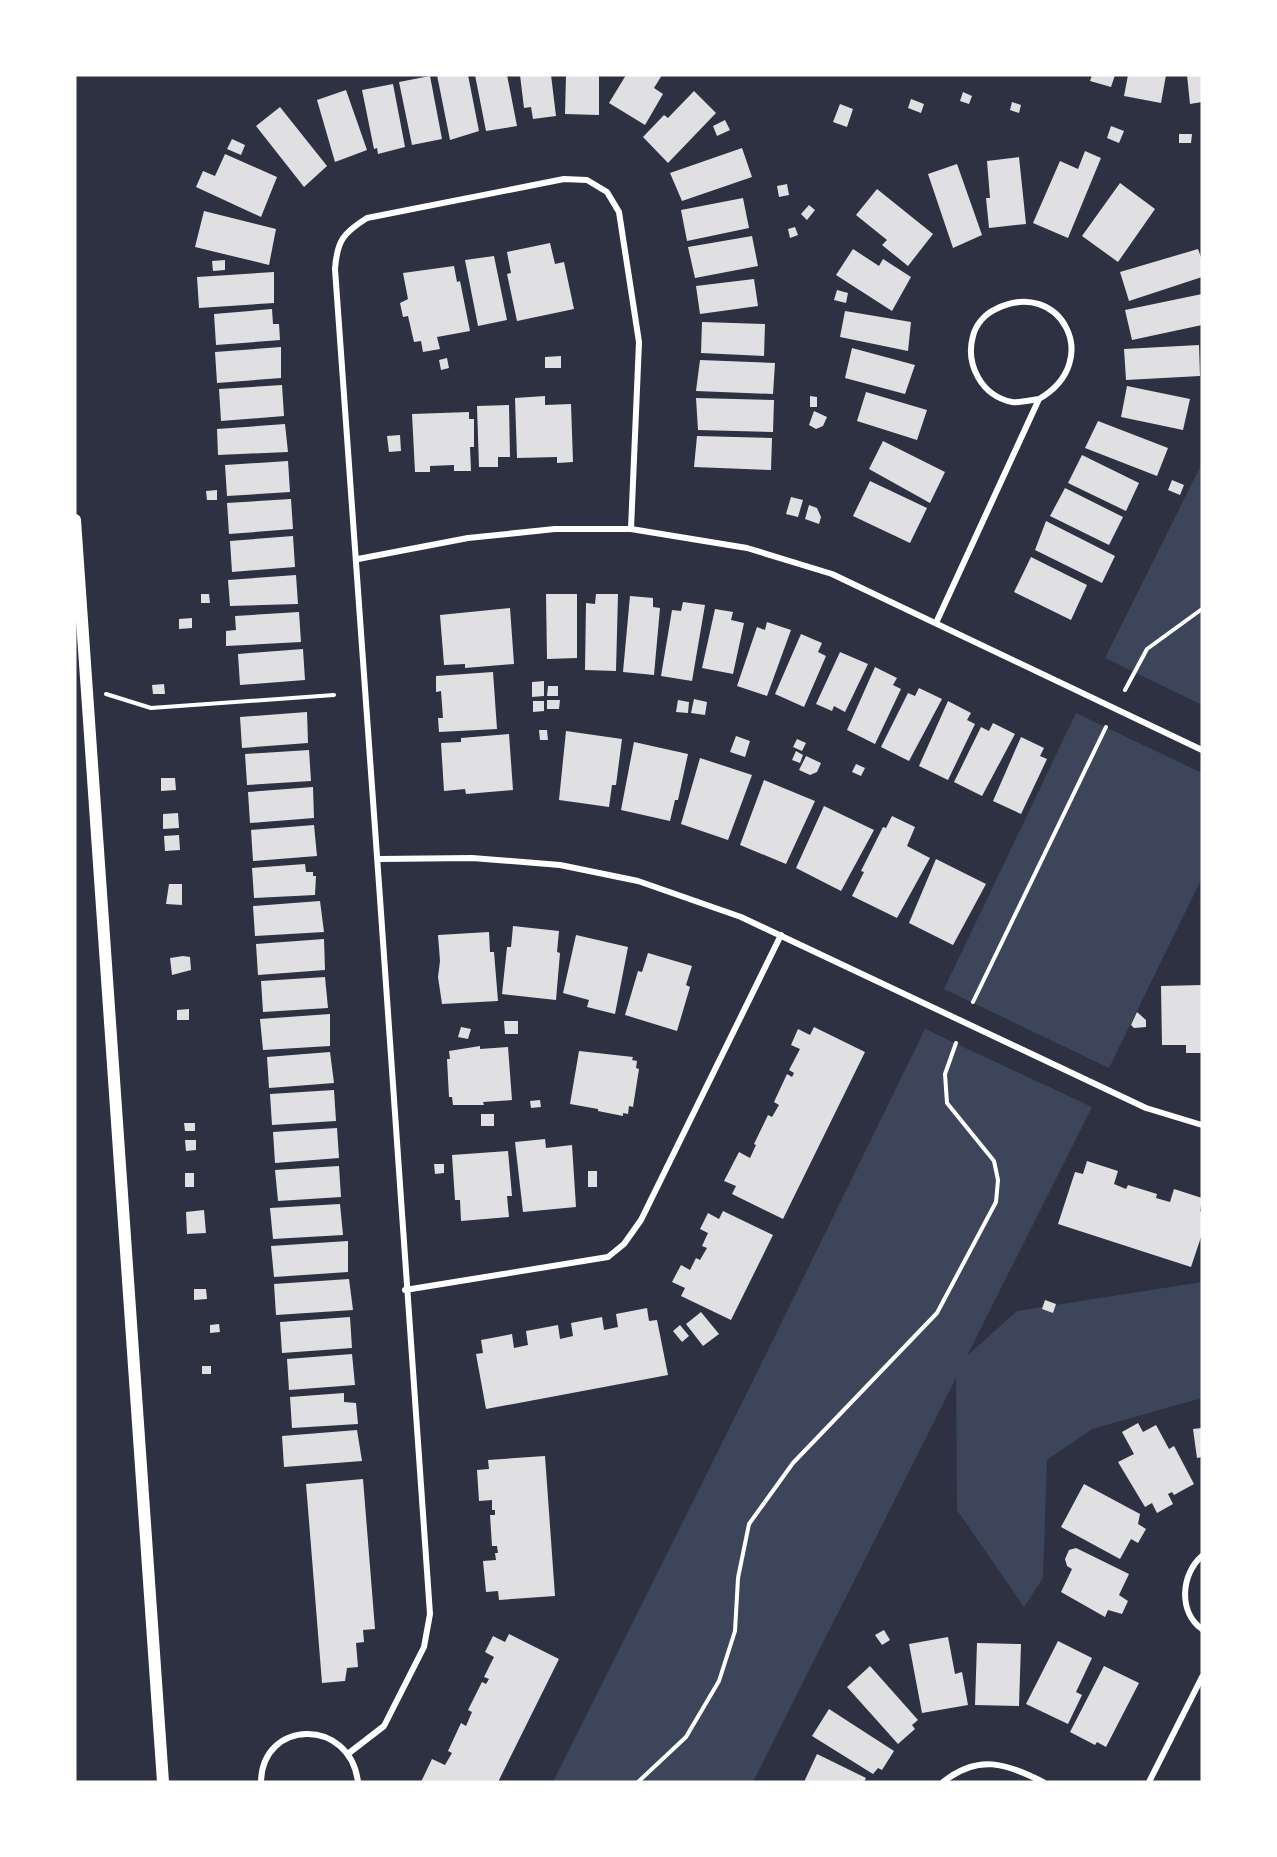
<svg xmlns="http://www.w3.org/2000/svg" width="1277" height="1857" font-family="'Space Grotesk',sans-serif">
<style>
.green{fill:#3c4559}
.building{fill:#e0e0e3}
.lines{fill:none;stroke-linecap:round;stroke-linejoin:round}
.path{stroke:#fff;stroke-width:4}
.minor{stroke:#fff;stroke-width:6}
.secondary{stroke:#fff;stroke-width:12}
</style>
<rect width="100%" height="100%" fill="#2d3142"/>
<path class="green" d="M1202 463V705L1105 658Z
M1076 713 1202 773V878L1109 1068 944 989Z
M925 1029 1092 1107 967 1356 1017 1311 1202 1282V1398L1092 1429 1047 1460 1043 1578 1024 1607 957 1510 956 1378 753 1782H553L748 1391Z"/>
<path class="building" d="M437 75H468L479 131 450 140Z
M475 75H507L517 126 486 131Z
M520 75H551L556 116 533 119 531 107 524 108Z
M566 75H599V115L565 114Z
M626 75H662L654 88 663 94 645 125 609 103Z
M1092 75H1115L1111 87 1090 81Z
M1128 75H1166L1161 103 1124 96Z
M1187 75H1202V102L1190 104Z
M430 76 442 139 412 145 399 82Z
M393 84 405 147 378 154 377 148 374 149 362 90Z
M346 90 367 150 335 162 317 100Z
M694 91 716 113 668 163 643 137 664 115 668 118Z
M963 92 972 96 969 104 960 101Z
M911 99 924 104 921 113 908 108Z
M1012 102 1021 105 1019 113 1010 110Z
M840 104 853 109 847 127 833 122Z
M280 107 327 166 304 187 256 126Z
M725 120 730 130 717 136 713 126Z
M1111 126 1124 131 1119 143 1107 138Z
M1179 134H1192L1191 143H1179Z
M232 139 245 145 241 155 227 149Z
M742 148 752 177 682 201 670 173Z
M1085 151 1101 158 1068 238 1033 223 1060 161 1078 169Z
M225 154 277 177 261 217 196 187 203 171 215 176Z
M1019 157 1026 224 989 228 986 198H990L987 161Z
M957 164 982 235 953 248 928 174Z
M1120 183 1155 209 1118 262 1082 236Z
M787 184 789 195 779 197 777 186Z
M877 189 933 234 908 266 882 245 887 240 856 215Z
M743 198 749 228 687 241 681 210Z
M809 205 815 210 807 220 801 214Z
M204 211 276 229 269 265 195 247Z
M795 227 798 235 790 238 788 229Z
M752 236 758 266 695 278 688 247Z
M550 243 555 264 564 262 574 309 517 321 507 274 511 273 507 252Z
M853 249 879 266 883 259 911 277 892 311 836 275Z
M1198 249 1202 260V277L1129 301 1120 272Z
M494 256 507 320 478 326 465 260Z
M225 260V270L213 271 212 261Z
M454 266 457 282 460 281 470 331 437 337 440 349 423 352 421 341 414 342 408 316 403 317 400 303 408 299 403 273Z
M274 272V303L199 308 197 277Z
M754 279 758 306 700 314 696 286Z
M837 290 848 293 846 303 834 300Z
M1202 294V325L1132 340 1125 310Z
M272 309 273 324H279L280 340 216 345 214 314Z
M845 311 911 322 908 351 840 337Z
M702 322 765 324 764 356 701 353Z
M1199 345 1200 376 1126 380 1124 349Z
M281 347V378L217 383 215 352Z
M852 348 915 365 905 394 845 378Z
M561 356V368H545V357Z
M447 358 449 368 441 370 439 360Z
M700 360 775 363 773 394 696 391Z
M282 385 284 416 221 421 219 389Z
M1127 386 1190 399 1183 430 1121 417Z
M866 392 927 410 917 440 857 421Z
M545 396V405L571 404 573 462 557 463V457L517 458 515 398Z
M810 396 817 397V407H810Z
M696 398 774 400 773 432 698 430Z
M509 405 510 457H498V467H479L477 406Z
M814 411 827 417 823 426 816 429 809 425Z
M469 412V419H474V447H470L471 471H454V465L430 466V472H415L412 414Z
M1098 421 1168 448 1157 476 1085 448Z
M285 424 288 452 218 455 217 429Z
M400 435 401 451 389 452 387 436Z
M697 436 772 438 771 470 694 467Z
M883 441 945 472 930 503 869 469Z
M1082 455 1139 483 1126 511 1068 483Z
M288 461 290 492 227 496 225 465Z
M1172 480 1184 485 1180 495 1168 490Z
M870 481 927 508 910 543 853 516Z
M1065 488 1123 517 1109 545 1050 516Z
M217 490V500H207L206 491Z
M791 497 803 500 798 517 786 514Z
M291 499 293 529 229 534 227 503Z
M809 505 817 508 821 517 819 524 805 519Z
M1046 521 1115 556 1102 583 1035 550Z
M293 536 295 567 232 572 230 541Z
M1031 557 1087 585 1071 620 1014 592Z
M296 575 298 604 230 606 228 580Z
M201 594H209L210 603H201Z
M546 594H577V658L547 659Z
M596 594H618L616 671 585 670 586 603 595 604Z
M630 596 653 598V607L660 608 654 675 623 672Z
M683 602 705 605 692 681 661 676 672 610 681 611Z
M510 608 514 664 465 668V664L444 665 440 615Z
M715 609 733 612 731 620 744 623 733 674 702 668Z
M299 612 301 642 226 646V631L236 630 235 616Z
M192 618V628L179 629V619Z
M767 622 791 630 767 696 737 686 757 627 765 630Z
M801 634 822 643 818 652 826 656 804 707 775 694Z
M303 649 305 680 240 685 238 654Z
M840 652 868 664 845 712 834 706 832 711 816 704Z
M875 667 897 678 893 685 901 689 875 744 847 730Z
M493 672 497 729 439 732 438 718H443L441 691 436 692V676Z
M544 681V696L532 697V682Z
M164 684 165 694H153L152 685Z
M548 686H558V696H547Z
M919 688 942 699 909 761 881 747 908 693 915 696Z
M694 699 707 702 705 715 691 713Z
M547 700H560L559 709H547Z
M678 700 689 702 688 713 676 712Z
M533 701H544V711L533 712Z
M948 701 971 713 967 720 975 724 948 780 919 766Z
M307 712 308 743 242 748 240 717Z
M993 723 1015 734 982 796 954 782 981 727 989 731Z
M539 730H547L548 740H540Z
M566 731 622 739 616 785H612L609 807 559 800Z
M509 734 513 790 466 794 465 789 444 791 441 743 461 742V738Z
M736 736 750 741 745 757 730 752Z
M1021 737 1044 748 1040 756 1047 759 1021 814 993 801Z
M797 739 806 743 802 751 793 747Z
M634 742 688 754 678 800H675L670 821 621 810Z
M309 750 311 781 247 785 245 754Z
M796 751 803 755 800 763 792 760Z
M806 756 821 763 817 772 810 775 799 770Z
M700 758 752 775 728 840 681 824Z
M856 764 865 768 861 776 852 772Z
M161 778H175L176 790 161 791Z
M764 780 815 801 786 864 740 845Z
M313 787 314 818 250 823 248 792Z
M824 806 874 830 841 891 796 868Z
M178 813 179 828 163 829V814Z
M892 816 915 827 907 846 930 858 897 918 852 896 864 872 861 871 883 827 886 828Z
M314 825 317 856 253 861 251 830Z
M179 835 180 850 165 851 164 836Z
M936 859 986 884 953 945 909 923Z
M305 864 306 872H313V876H316L315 895 254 898 252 868Z
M169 884H182V905L166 904Z
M320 901 324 932 255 936 253 906Z
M513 926 559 931 557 952 560 953 556 1000 502 994 507 947H511Z
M489 932 490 952H494L498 1001 442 1004 438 977 440 961 438 935Z
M576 935 628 947 615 1014 587 1007 589 1000 563 993Z
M324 939 325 970 258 975 256 944Z
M648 953 692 966 686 985 690 987 677 1031 625 1015 638 971 642 972Z
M183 956 190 957 191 970 172 975 170 958Z
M325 977 328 1008 263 1012 261 981Z
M1202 985V1053H1186V1045H1162L1161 986Z
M189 1009V1020H177V1010Z
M1137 1012 1146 1020V1027L1134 1028 1131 1025Z
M330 1014V1046L263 1050 260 1019Z
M504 1021H518V1034H505Z
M461 1027 471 1029 468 1039 458 1037Z
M814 1027 865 1052 783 1219 732 1194 736 1186 724 1181 739 1152 750 1158 756 1145 754 1144 768 1115 772 1117 779 1105 774 1102 787 1074 792 1077 794 1073 789 1070 800 1049 791 1045 798 1029 810 1035Z
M480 1046V1049L508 1047 512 1100 483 1102 484 1105H453L452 1097H449L447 1059H450L449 1051Z
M579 1051 633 1057 632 1060 637 1061 636 1068 639 1069 633 1107 629 1106 628 1114 623 1113V1116L598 1111V1109L570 1104Z
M330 1052 334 1083 269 1088 267 1057Z
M334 1090 336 1121 272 1125 270 1094Z
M540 1100 541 1107 531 1108 530 1101Z
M481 1114H494V1126H481Z
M184 1123H195V1131H185Z
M337 1128 339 1158 275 1163 273 1132Z
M545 1139 546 1148 572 1145 576 1207 523 1212 515 1142Z
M185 1140H196V1150L186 1151Z
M508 1151 512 1196H507L509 1217 461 1221 460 1200H455L452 1155Z
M1087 1161 1118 1171 1114 1184 1126 1189 1128 1185 1157 1194 1156 1198 1170 1202 1174 1189 1202 1198 1200 1211 1202 1212V1234L1191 1267 1058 1224 1075 1172 1083 1174Z
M434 1164H444V1173L435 1174Z
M339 1166 341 1197 278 1201 275 1170Z
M588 1171H597V1187H588Z
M185 1173H194V1187H185Z
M340 1204 343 1235 273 1239 270 1208Z
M204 1210 206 1233 187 1234 186 1212Z
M723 1211 773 1235 731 1320 681 1296 685 1288 672 1282 681 1265 690 1270 696 1258 700 1260 707 1248 702 1246 708 1233 700 1229 708 1213 719 1219Z
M348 1241V1272L274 1277 271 1246Z
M349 1279 353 1310 276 1315 274 1284Z
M194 1289H206L207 1299 194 1300Z
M1045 1300 1056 1304 1053 1313 1042 1309Z
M647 1308 649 1321 657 1320 668 1375 486 1409 476 1354 483 1353 481 1340 512 1334 514 1348 528 1345 526 1331 558 1325 560 1339 573 1336 571 1323 602 1317 604 1330 618 1327 616 1314Z
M701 1312 719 1334 703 1346 686 1324Z
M350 1317 352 1348 282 1353 280 1322Z
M219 1324 220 1332 210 1333V1325Z
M680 1325 689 1336 682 1342 673 1331Z
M352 1354 355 1385 289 1390 287 1359Z
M202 1366H211V1374H202Z
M344 1393V1402L356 1403 358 1424 292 1428 290 1397Z
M1138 1423 1143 1432 1156 1425 1169 1449 1174 1446 1194 1484 1174 1495 1172 1492 1168 1494 1173 1504 1157 1513 1152 1503 1145 1507 1118 1462 1134 1454 1122 1432Z
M1202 1428V1457L1197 1458 1193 1429Z
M357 1430 362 1461 284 1467 282 1436Z
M545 1456 555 1596 499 1600 498 1591 486 1592 483 1561 496 1560 495 1553H498L497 1546H492L490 1515H495V1510H492V1500L479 1501 477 1470 489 1469 488 1460Z
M363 1479 375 1629 363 1630 364 1642 356 1643 358 1667 347 1668 345 1681 322 1683 306 1484Z
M1084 1484 1140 1514 1138 1524 1146 1529 1138 1543 1131 1539 1120 1559 1061 1527Z
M1076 1548 1129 1574 1119 1595 1128 1601 1122 1614 1108 1610 1105 1617 1061 1592 1072 1569 1067 1566 1065 1559 1069 1550Z
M884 1630 890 1640 882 1645 875 1635Z
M509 1634 559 1659 498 1782H421L432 1759 445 1765 452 1753 448 1751 461 1723 466 1726 472 1712 468 1710 482 1682 486 1684 489 1679 484 1677 494 1657 485 1652 493 1636 505 1642Z
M948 1637 955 1674 962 1672 968 1705 922 1713 909 1644Z
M1058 1641 1092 1658 1076 1692 1082 1695 1068 1724 1026 1704Z
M977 1643 1021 1644 1019 1706 975 1705Z
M870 1666 918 1720 912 1725 915 1729 898 1744 847 1687Z
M1104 1666 1139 1683 1106 1747 1097 1742 1095 1745 1070 1732Z
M829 1709 894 1751 882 1770 878 1768 873 1774 812 1736Z
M817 1754 866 1778 864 1782H804Z"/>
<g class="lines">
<path class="path" d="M1125 690 1147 649 1202 609
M106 694 151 708 334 695
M973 1002 1106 727
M638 1782 686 1737 719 1681 735 1631 738 1578 749 1524 793 1463 937 1313 996 1202 998 1180 994 1161 947 1103 945 1074 956 1043"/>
<path class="minor" d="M358 559 468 538 555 529H631L747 548 832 574 1202 750
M936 623 1039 399C1105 361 1060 277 996 309 985 314 976 324 973 336 965 365 982 396 1012 402 1020 403 1031 400 1039 399
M379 859 472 858 560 865 638 881 741 917 1146 1108 1202 1125
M405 1290 608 1257 624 1244 641 1220 781 935
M1202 1556C1181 1574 1178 1612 1202 1629
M349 1753 384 1726 424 1647 430 1614C396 1166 370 717 335 269 337 241 343 233 367 218L564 179 587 180 607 192 619 212 639 342 631 529
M261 1782C262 1719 350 1717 358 1782
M943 1782C978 1754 1006 1763 1043 1782
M1149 1782 1202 1677"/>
<path class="secondary" d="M75 520 163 1782"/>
</g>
<rect width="1277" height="1857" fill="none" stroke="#ffffff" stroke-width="153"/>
</svg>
